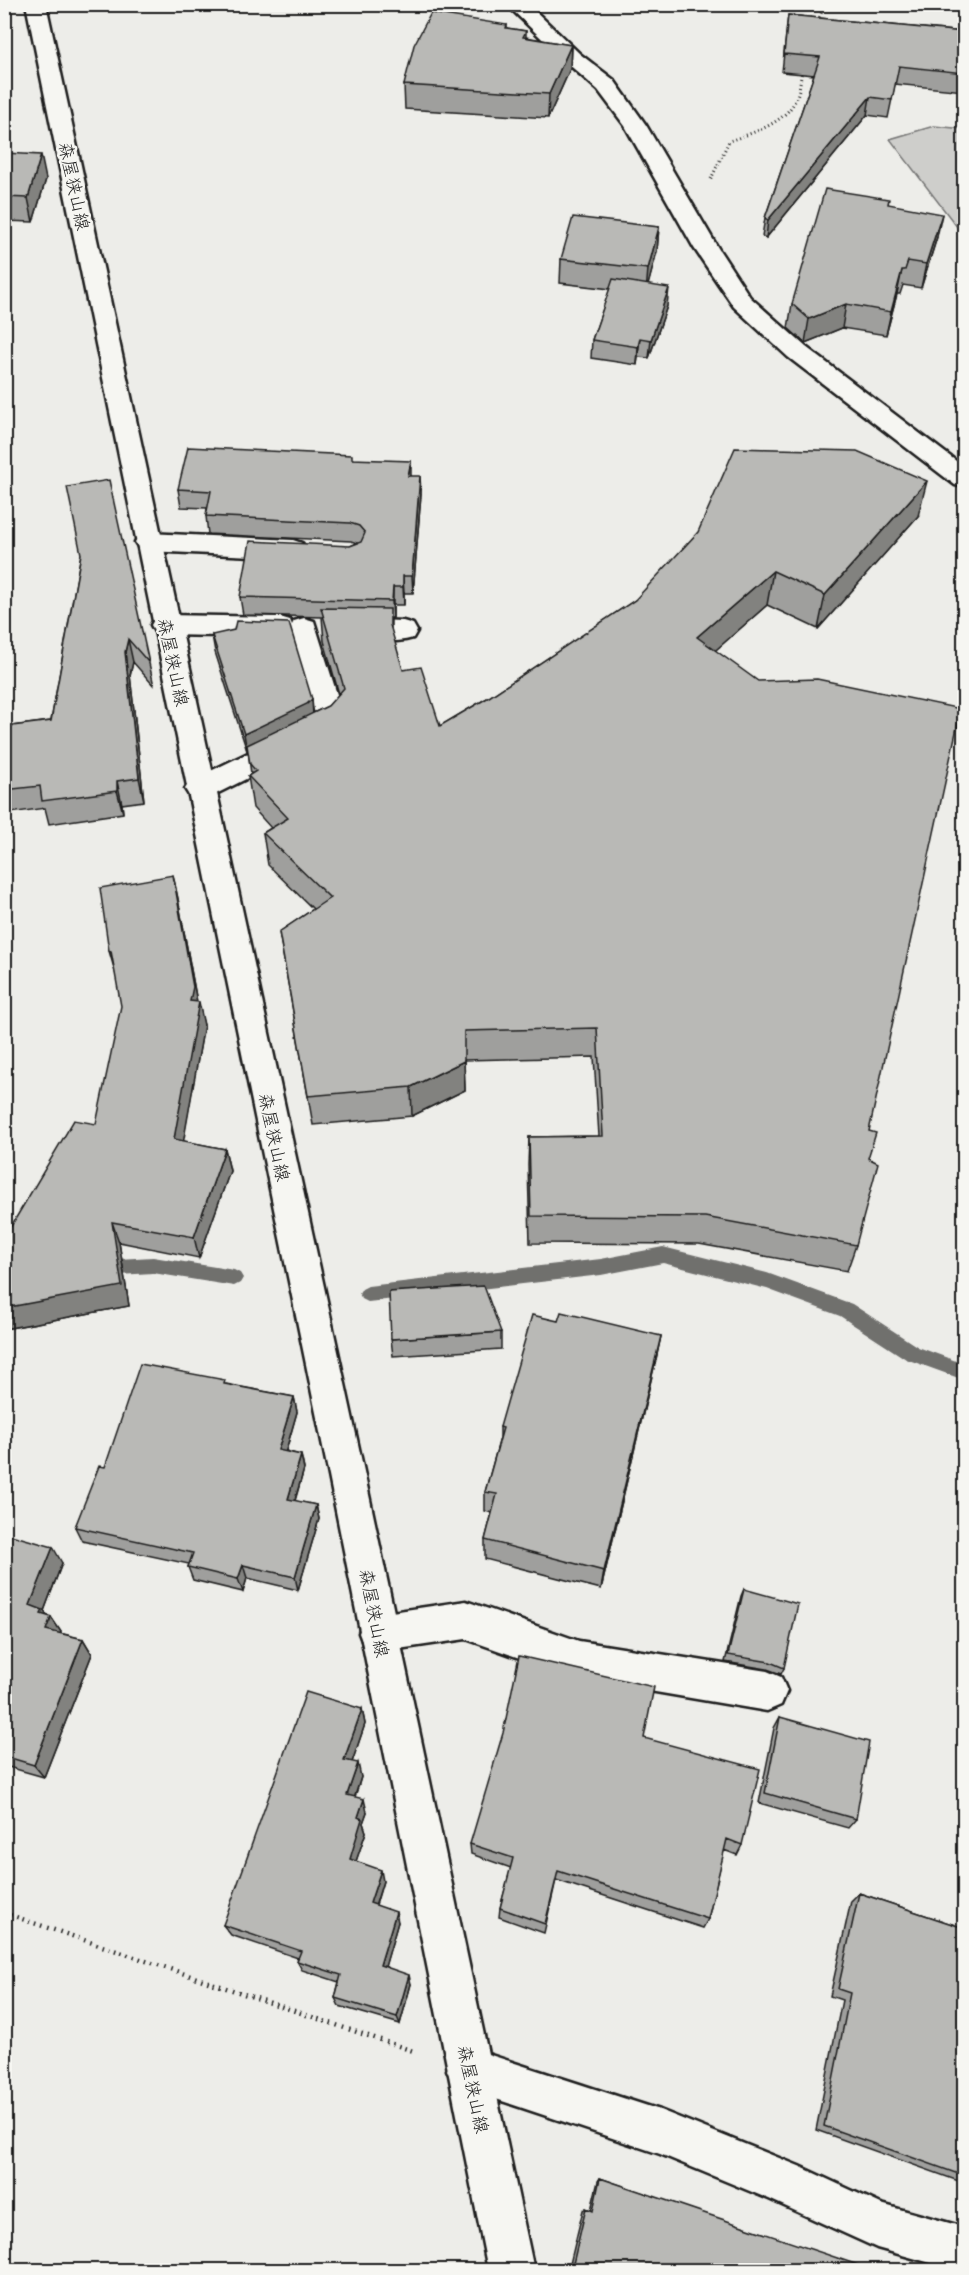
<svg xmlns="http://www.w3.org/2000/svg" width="969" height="2275" font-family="'Comic Neue','Klee One',sans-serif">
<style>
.green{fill:#cececb;stroke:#757574;stroke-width:1.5}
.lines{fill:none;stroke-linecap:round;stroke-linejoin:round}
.stream{fill:#6f6f6d;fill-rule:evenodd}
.minor-casing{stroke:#1c1c1c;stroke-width:5}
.secondary-casing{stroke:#1c1c1c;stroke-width:5}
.path-far1{stroke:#1c1c1c;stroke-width:3;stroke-dasharray:1 3;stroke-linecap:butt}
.path{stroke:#1c1c1c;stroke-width:4.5;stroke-dasharray:1.5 5;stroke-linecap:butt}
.minor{fill:#f6f6f2;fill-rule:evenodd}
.secondary{fill:#f6f6f2;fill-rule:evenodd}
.wall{fill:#9f9f9d;stroke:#1c1c1c;stroke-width:1.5}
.shaded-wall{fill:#82827f;stroke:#1c1c1c;stroke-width:1.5}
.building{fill:#b9b9b6;stroke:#1c1c1c;stroke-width:1.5}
.labels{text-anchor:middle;stroke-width:5;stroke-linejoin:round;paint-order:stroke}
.street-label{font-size:18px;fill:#1c1c1c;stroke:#f6f6f2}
</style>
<rect width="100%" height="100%" fill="#edede9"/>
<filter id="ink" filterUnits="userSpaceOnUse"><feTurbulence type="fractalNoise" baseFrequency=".0167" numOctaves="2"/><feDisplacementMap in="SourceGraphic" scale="12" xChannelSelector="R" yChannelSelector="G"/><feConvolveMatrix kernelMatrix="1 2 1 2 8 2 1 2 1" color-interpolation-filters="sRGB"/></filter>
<g filter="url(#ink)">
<path class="green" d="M934 126 964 129V236L890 139Z"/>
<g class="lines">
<path class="stream" d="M663 1247 767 1273 852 1304 918 1347 964 1364V1380L906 1359 840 1316 767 1289 663 1263 601 1275 368 1302 362 1299 359 1294 362 1289 368 1286 601 1259Z
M153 1257 234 1270 240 1273 243 1278 240 1283 234 1286 153 1273 101 1276 95 1273 92 1268 95 1263 101 1260Z"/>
<defs>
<path id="minor" d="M506 4H528L580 54 614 80 646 125 718 248 750 297 806 347 964 467V487L955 485 788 357 734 307 694 248 625 126 598 90 566 62Z
M148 533 293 540 302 543 306 549 302 555 293 558 148 551 139 548 135 542 139 536Z
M165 615 280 617 290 620 292 625 294 621 304 618 314 621 345 720 330 737 210 797 200 800 190 797 185 789 190 781 310 723 316 717 291 631 280 637 165 635 155 632 151 625 155 618Z
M347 619 403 621 413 624 417 631 413 638C392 644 358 642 337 636L333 629 337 622Z
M466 1601 579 1641 767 1671 781 1677 787 1691 781 1705 767 1711 579 1679 466 1639 378 1652 364 1646 359 1633 364 1620 378 1614Z
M469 2048 660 2110 799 2166 881 2204 964 2227V2270H956L877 2248 769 2199 660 2154 454 2085 447 2070 454 2055Z"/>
<path id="secondary" d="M26 4H46L365 1476 534 2270H488L329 1476Z"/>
</defs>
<use href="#minor" class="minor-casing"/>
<use href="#secondary" class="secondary-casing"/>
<path class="path-far1" d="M818 21 825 4
M711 179 729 141C752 133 785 124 796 99 800 90 800 80 802 71"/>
<path class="path" d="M4 1913 416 2052"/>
<use href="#minor" class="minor"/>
<use href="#secondary" class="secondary"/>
</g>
<path class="wall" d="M788 15 964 32V91L895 84 888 118 867 115 766 238 762 236 765 218 814 75 782 72Z
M507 25V28L526 31V37L571 45 570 69 548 118 405 109 404 85Z
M4 153 46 179 33 222 4 221Z
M888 204 937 237 921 288 903 285 900 294H897L886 335 842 328 805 343 788 328 792 304Z
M659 227 657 251 648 284 667 306 649 358 638 357 637 365 591 358 592 340 610 289 560 283 561 259Z
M352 459 411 476 421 494 413 593H404V605H393V618H391V631L403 670 440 726 489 697 635 600 918 516 818 629 767 605 715 650 869 1131 868 1158 856 1245 847 1271 699 1244 530 1243 528 1165 529 1137 599 1136 594 1057 464 1060 465 1090 412 1116 313 1125 279 932 313 909 268 865 263 833 271 828 253 808 248 776 251 774 248 751H247L215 652 212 635 312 699 313 713 328 706 339 694 324 641 322 617 243 615 240 597 357 543 351 541 208 534 206 516 207 508 181 507 178 489Z
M81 554 149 663 154 686 133 662 130 675 144 801 122 804 123 813 49 824 45 808 4 814V727L51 721Z
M173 875 178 899 197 1002 204 1025 183 1141 225 1149 230 1171 199 1258 119 1242 129 1306 4 1329V1238L96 1124Z
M558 1321 661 1336 656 1359 601 1589 485 1559V1540L492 1513 485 1511V1492L500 1438V1427Z
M501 1332V1349L393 1356 391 1339Z
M226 1384 294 1397 297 1412 286 1451 301 1455 304 1469 295 1501 316 1505 319 1519 298 1590 247 1578 243 1592 193 1580 188 1567 189 1564 82 1541 75 1527 105 1467Z
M4 1533 62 1563 44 1611 46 1615 51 1617 61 1632 60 1633 83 1639 92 1654 44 1777 5 1766 4 1767Z
M744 1589 784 1668 781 1674 767 1669 725 1662 741 1596Z
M362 1709 365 1724 352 1762 361 1777 355 1797 367 1812 363 1823 366 1832 356 1861 383 1881 376 1905 398 1922 385 1966 411 1984 400 2024 339 2006 335 1998 339 1982 302 1970 297 1961 298 1958 231 1935 223 1925Z
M780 1717 856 1819 848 1828 759 1803 774 1728Z
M644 1738 742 1845 737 1855 724 1850 708 1919 703 1928 556 1880 544 1933 499 1917 500 1908 511 1868 471 1854 470 1844Z
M859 1893 964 1928V2183L816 2130 842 2000 830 1996 851 1901Z
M600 2178 866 2271H576L569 2268 583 2210 586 2208 591 2210 598 2181Z"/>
<path class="shaded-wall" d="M571 45 570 69 548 118 549 94Z
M870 97 867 115 766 238 768 220Z
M41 155 46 179 33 222 28 198Z
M942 214 937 237 921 288 926 264Z
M659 227 657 251 646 293 648 269Z
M902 270 897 294 886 335 891 312Z
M669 288 667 306 649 358 651 340Z
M846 304 842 328 805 343 809 319Z
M640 338 638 357 637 365 638 347Z
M411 461V479L408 476Z
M420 476 421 494 413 593 412 576Z
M927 481 918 516 818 629 825 595Z
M773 571 767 605 692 671 697 637Z
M403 576 404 593V605L403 587Z
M393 587V618L392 601Z
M128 639 133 662 130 675 144 801 139 778 125 652Z
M312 699 313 716 309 721 247 751 244 734Z
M117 781 122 804 123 813 117 791Z
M173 875 178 899 198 1008 199 1002 204 1025 180 1161 174 1139 190 1001Z
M109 951H111L116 975Z
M464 1061 465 1090 412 1116 411 1087Z
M225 1149 230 1171 199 1258 194 1237Z
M112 1222 119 1242 129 1306 4 1329V1308Z
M661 1336 656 1359 601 1589 604 1571Z
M294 1397 297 1412 282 1464 278 1450Z
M301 1455 304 1469 291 1513 288 1499Z
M316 1505 319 1519 298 1590 295 1577Z
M53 1547 62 1563 44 1611 50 1621 51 1617 61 1632 56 1644 30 1605Z
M243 1565 247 1578 243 1592 238 1579Z
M83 1639 92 1654 44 1777 34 1765Z
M362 1709 365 1724 348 1774 344 1760Z
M358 1763 361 1777 351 1808 347 1795Z
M364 1799 367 1812 363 1823 366 1832 353 1870 350 1859 358 1817Z
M381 1870 383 1881 373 1913 370 1903Z
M396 1912 398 1922 383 1974 380 1965Z
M409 1975 411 1984 400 2024 397 2017Z"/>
<path class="building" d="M431 13 507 25 506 28 526 31 523 37 571 45 549 94 404 85 414 45Z
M788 15 964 32V73L899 66 892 100 870 97 768 220 765 218 820 57 784 54Z
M4 153 41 155 28 198 4 197Z
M825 189 889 199 888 204 942 214 926 264 908 261 905 270H902L891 312 846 304 809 319 792 304Z
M573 217 659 227 648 269 561 259Z
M613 279 669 288 651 340 640 338 638 347 592 340Z
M188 447 352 455V459L411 461 408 476H420L412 576H403V587H393L392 601 240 597 250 541 350 546 361 542 365 533 359 526 350 523 206 516 211 491 178 489Z
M735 448 857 451 927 481 825 595 773 571 697 637 758 681 817 679 961 709 869 1131 876 1133 868 1158 878 1163 856 1245 705 1217 531 1216 529 1137 603 1136 597 1028 464 1031V1061L411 1087 308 1096 279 932 330 898 263 833 288 818 248 776 256 771 250 764 247 745 328 706 344 688 321 608 390 609V625L403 670 421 667 440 726 489 697 635 600 698 532Z
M109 480 149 663 128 639 125 652 139 778 117 781V791L42 801 40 786 4 790V727L51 721 81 554 67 487Z
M236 621 289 623 312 699 307 704 244 734 212 635 234 630Z
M173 875 193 987 190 1001 199 1002 174 1139 225 1149 194 1237 112 1222 122 1286 4 1308V1238L74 1120 96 1124 121 1006 111 951H109L100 888Z
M484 1286 501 1332 391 1339 389 1292Z
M561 1312 661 1336 604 1571 485 1540 497 1494 485 1492 503 1428 500 1427 532 1315 558 1321Z
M140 1364 225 1380 224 1384 294 1397 278 1450 301 1455 288 1499 316 1505 295 1577 243 1565 238 1579 188 1567 193 1553 75 1527 99 1466 105 1467Z
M4 1533 53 1547 30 1605 43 1610 41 1614 51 1617 46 1630 83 1639 34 1765 4 1756Z
M744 1589 798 1604 784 1668 770 1662 728 1655Z
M519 1656 654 1687 644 1738 760 1769 742 1845 727 1839 708 1919 558 1871 545 1924 500 1908 513 1858 470 1844 503 1733Z
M306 1692 362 1709 344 1760 358 1763 347 1795 364 1799 358 1817 362 1819 350 1859 381 1870 370 1903 396 1912 380 1965 409 1975 397 2017 335 1998 341 1975 297 1961 301 1951 223 1925Z
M780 1717 869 1742 856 1819 765 1793Z
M859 1893 964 1928V2176L824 2126 850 1993 838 1989Z
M600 2178 867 2268 866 2271H579L572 2268 586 2208 593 2211Z"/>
</g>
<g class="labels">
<g class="street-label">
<text transform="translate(74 186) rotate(78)" y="6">森屋狭山線</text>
<text transform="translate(173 662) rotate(78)" y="6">森屋狭山線</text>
<text transform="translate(274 1137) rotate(78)" y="6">森屋狭山線</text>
<text transform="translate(374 1613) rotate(79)" y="6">森屋狭山線</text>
<text transform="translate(473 2089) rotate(78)" y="6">森屋狭山線</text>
</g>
</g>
<rect width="969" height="2275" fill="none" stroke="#f6f6f2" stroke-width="24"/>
<rect x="12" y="12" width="945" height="2251" fill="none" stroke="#1c1c1c" stroke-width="2" filter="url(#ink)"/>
</svg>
